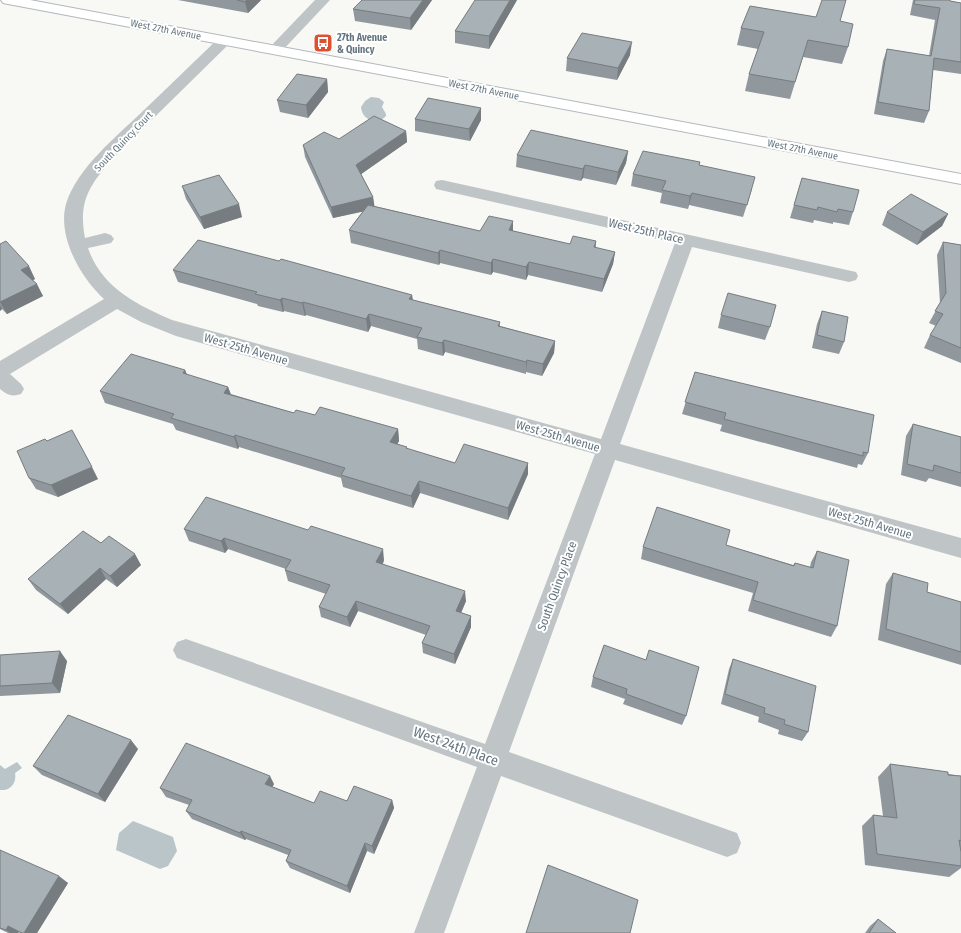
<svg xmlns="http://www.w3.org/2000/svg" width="961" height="933" font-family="'Fira Sans Condensed',sans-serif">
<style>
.water{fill:#b9c5c9}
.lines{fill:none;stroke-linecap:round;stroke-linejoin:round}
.secondary-casing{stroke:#b2b8bc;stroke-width:2}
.street{fill:#bfc4c7;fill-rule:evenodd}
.secondary{fill:#fff;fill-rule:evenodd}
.wall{fill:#90989d}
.shaded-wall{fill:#767c7f}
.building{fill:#a8b1b6;stroke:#767c7f}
.labels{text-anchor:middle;stroke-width:4;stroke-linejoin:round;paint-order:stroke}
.far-street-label{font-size:10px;fill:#64757f;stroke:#fff}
.far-poi-label{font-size:10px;font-weight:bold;fill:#64757f;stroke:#fff;text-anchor:start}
.street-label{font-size:12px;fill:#64757f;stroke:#fff}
.near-street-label{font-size:14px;fill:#64757f;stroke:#fff}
</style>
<rect width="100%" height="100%" fill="#f8f8f5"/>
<path class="water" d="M371 97 379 98 384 102 382 107 386 114V116C377 126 362 120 361 107L365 101Z
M17 762 22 768 15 773C17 783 10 791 0 790V765L5 769Z
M133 821 173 837 177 851 168 866 160 869 116 850 119 833Z"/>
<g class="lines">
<defs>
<path id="secondary" d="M1 0H30L961 174V184L8 4 3 3Z"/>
</defs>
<use href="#secondary" class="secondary-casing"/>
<path class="street" d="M315 0H330L280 53 275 54 270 53 268 50 270 47Z
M225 36 230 37 232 40 230 43 119 152C93 181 77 197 85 238L105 233 111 235 114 239 111 243 88 248C101 287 137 305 172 320L601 439 675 243 436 189 434 185 436 181 442 180 856 272 858 276 856 280 849 282 692 247 620 444 961 538V558L615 460 509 752 737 833 741 843 737 853 727 857 501 776 444 933H414L477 767 177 658 173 650 177 642 186 639 485 744 595 454 176 336 141 322 117 309 10 374 21 384 24 389 21 394C12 397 7 395 0 389V361L104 299C81 278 57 237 66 204 77 168 117 136 143 111 169 86 194 62 220 37Z"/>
<use href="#secondary" class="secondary"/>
</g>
<path class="wall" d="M178 0H261L248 13Z
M432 0 411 30 355 21 353 9Z
M517 0 489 49 455 43V31Z
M913 0H950V1L961 3V74L933 70 929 111 924 123 874 114 883 61 887 49 929 56 935 20 910 15Z
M840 21 848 47 842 64 803 57 790 99 745 91 749 74 758 49 737 45 741 28Z
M630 55 617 80 566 71 567 58Z
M327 79 328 92 308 118 280 112 277 100Z
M481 108V120L470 141 415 131V119Z
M406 131 407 142 361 174 373 197 374 206 480 231H513L570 244 596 241V248L615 252 613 264 602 292 528 275 526 280 493 272 491 275 440 263 439 265 351 243 349 230 363 211 333 218 305 157 303 145 339 139Z
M628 151 626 163 616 185 583 178 581 181 516 167 517 155Z
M700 162 699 165 752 189 743 217 689 205 688 209 660 203 662 193 631 186 633 174Z
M802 178 853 212 849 225 833 222V224L814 220 813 223 790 218Z
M182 186 242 217 204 229 186 199Z
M887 212 948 214 942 226 917 245 882 225Z
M943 242 961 245V363L924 348 930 335 936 326 929 323 940 303 937 255Z
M0 244 35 279 33 280 43 296 7 314 2 309 0 311Z
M279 261 412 295 413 300 500 322V326L555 341 554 353 542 376 526 372V374L445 352 443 356 418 349 417 339 371 326 368 332 306 315 305 316 284 311 283 312 258 306 257 304 178 282 173 270Z
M822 311 844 342 839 354 812 348 817 324Z
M721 315 770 327 765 340 718 328Z
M185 370 187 375 228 387 231 394 294 413 315 415 398 429 399 441 397 444 407 447V449L455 463H528V474L508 520 420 493 413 508 343 487 341 478 239 447 238 449 176 430 173 424 105 403 100 391Z
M695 372 868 453 862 465 858 464 857 468 720 431 722 425 682 414Z
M913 424 961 437V487L929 478 926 482 901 475 906 436Z
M47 441 98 479 58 497 36 489 29 478Z
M184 529 384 560 383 564 466 601 461 613 471 616V627L455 664 423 653 422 643 426 635 358 611 350 627 321 617 319 607 326 594 288 581 285 570 286 569 228 549 225 553 189 541Z
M101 543 141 565 117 587 106 579 68 614 36 590 28 579Z
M726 545 793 565 795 563 810 567 811 562 817 551 837 626 831 637 748 611 753 593 641 559 643 547Z
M893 573 927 592 961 602V665L878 640 886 584Z
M604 645 686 716 682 725 623 704 625 699 591 687 593 677Z
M0 655 67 661 60 693 0 696Z
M733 659 808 732 802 741 778 734 779 730 758 722 759 717 721 704 729 669Z
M138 749 105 802 42 775 33 766Z
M890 764 961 776V868L949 877 865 865 862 826 873 815 883 816 878 777Z
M274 784 272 787 314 803 392 800 394 808 374 854 367 851 350 893 290 868 286 861 288 855 246 839 245 840 192 819 186 811 189 805 166 797 160 788Z
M0 850 68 883 37 933H20L19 932 18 933H8L0 929Z
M878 919 896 933H865L870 926Z"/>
<path class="shaded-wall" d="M247 0H261L248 13 245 2Z
M423 0H432L411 30 410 18Z
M510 0H517L489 49V36Z
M632 42 630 55 617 80 618 68Z
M327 79 328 92 308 118 306 105Z
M481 108V120L470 141 469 129Z
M406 131 407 142 357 177 356 165Z
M628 151 626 163 616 185 618 172Z
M585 165 583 178 581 181 583 169Z
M692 193 688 209 690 196Z
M373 197 375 209 333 218 331 207Z
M239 204 242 217 204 229 200 217Z
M948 214 942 226 917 245 923 232Z
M513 221V234L509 230Z
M440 250V263L439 265 438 253Z
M615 252 613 264 602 292 604 279Z
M493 259V272L491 275V263Z
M529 262 528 275 526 280V267Z
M29 266 35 279 27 283 21 270Z
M37 284 43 296 7 314 0 302Z
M412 295 413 307 409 299Z
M282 298 284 311 283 312 280 300Z
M303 302 306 315 305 316 302 303Z
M0 305 2 309 0 311Z
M369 314 371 326 368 332 366 319Z
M444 340 445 352 443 356 442 343Z
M555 341 554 353 542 376 543 364Z
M527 360 526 372V374V362Z
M185 370 190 382 183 373Z
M228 387 232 399 224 393Z
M398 429 399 441 392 454 390 442Z
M235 435 239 447 238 449 234 437Z
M528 463V474L508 520V508Z
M92 467 98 479 58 497 51 485Z
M419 481 420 493 413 508 411 496Z
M224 538 228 549 225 553 221 541Z
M383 549 384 560 378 573 376 562Z
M135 554 141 565 117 587 110 576Z
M100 568 106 579 68 614 60 604Z
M465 591 466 601 457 622 456 611Z
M356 601 358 611 350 627 347 617Z
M471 616V627L455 664 454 654Z
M60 651 67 661 60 693 52 683Z
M131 740 138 749 105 802 98 794Z
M270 776 274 784 269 793 265 784Z
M392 800 394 808 374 854 372 846Z
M241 831 246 839 245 840 240 833Z
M365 843 367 851 350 893 347 886Z
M59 876 68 883 37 933H24Z
M8 926 19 932 18 933H10L6 930Z"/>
<path class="building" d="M237 0H247L245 2Z
M362 0H423L410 18 353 9Z
M475 0H510L489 36 455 31Z
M822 0H846L840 21 853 24 848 47 808 40 795 82 749 74 764 32 741 28 750 6 816 17Z
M915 0H950V1L961 3V62L934 58 929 111 878 102 887 49 931 56 940 8 914 4Z
M582 33 632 42 618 68 567 58Z
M297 74 327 79 306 105 277 100Z
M428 98 481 108 469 129 415 119Z
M374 116 406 131 356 165 373 197 331 207 303 145 324 132 339 139Z
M531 130 628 151 618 172 585 165 583 169 517 155Z
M643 151 700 162 699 165 755 177 747 205 692 193 690 196 662 190 666 181 633 174Z
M219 175 239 204 200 217 182 186Z
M802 178 859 190 853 212 838 209 837 212 818 207 817 210 794 205Z
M911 194 948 214 923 232 887 212Z
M368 205 480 231 489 216 513 221 509 230 570 244 573 236 596 241 594 247 615 252 604 279 529 262 526 267 493 259 491 263 440 250 438 253 349 230Z
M198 240 279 261 281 259 412 295 409 299 500 322 498 326 555 341 543 364 527 360 526 362 444 340 442 343 417 337 422 328 369 314 366 319 303 302 302 303 282 298 280 300 255 294 257 292 173 270Z
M6 241 29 266 21 270 37 284 0 302V244Z
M943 242 961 245V348L930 335 943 314 935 311 946 293Z
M728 293 776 305 770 327 721 315Z
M822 311 848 317 844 342 817 335Z
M131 354 185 370 183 373 228 387 224 393 294 413 296 410 315 415 320 407 398 429 390 442 407 447 406 448 455 463 464 444 528 463 508 508 419 481 411 496 341 475 345 468 235 435 234 437 171 418 174 414 100 391Z
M695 372 874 415 868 453 863 452V456L724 419 726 413 685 402Z
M913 424 961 437V473L934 465 933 471 907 464Z
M72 430 92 467 51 485 29 478 17 451 45 439 47 441Z
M206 497 308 530 311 526 383 549 376 562 465 591 456 611 471 616 454 654 422 643 430 626 356 601 347 617 319 607 330 585 285 570 291 560 224 538 221 541 184 529Z
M657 507 730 530 726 545 794 566 795 563 813 568 817 551 849 560 837 626 753 600 758 582 643 547Z
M83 531 101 543 109 536 135 554 110 576 100 568 60 604 28 579Z
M893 573 928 583 927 592 961 602V652L886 629Z
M604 645 646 660 649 650 699 667 686 716 626 694 627 689 593 677Z
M60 651 52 683 0 686V655Z
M733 659 816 686 808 732 784 724 785 720 764 713 765 708 725 694Z
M68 715 131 740 98 794 33 766Z
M186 743 270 776 265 784 314 803 320 791 347 801 354 786 392 800 372 846 365 843 347 886 286 861 291 850 241 831 240 833 186 811 192 800 160 788Z
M890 764 948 772V775L961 776V841L959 840 961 852V866L877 854 873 815 897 818Z
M0 850 59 876 24 933H22L8 926 6 930 0 928Z
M548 865 638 900 630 933H526Z
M878 919 896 933H869Z"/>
<defs>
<symbol id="bus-square" viewBox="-11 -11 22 22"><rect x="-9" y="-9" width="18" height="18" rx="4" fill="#de5130" stroke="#fff"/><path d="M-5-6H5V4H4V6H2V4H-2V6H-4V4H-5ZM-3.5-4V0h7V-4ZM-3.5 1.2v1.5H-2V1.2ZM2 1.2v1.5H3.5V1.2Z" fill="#fff"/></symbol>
</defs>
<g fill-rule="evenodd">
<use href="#bus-square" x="312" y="32" width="22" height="22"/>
</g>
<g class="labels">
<g class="far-street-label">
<text transform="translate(166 29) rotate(11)" y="4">West 27th Avenue</text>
<text transform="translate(484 89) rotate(11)" y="4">West 27th Avenue</text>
<text transform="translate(123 141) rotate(-46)" y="4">South Quincy Court</text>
<text transform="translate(803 149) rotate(11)" y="4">West 27th Avenue</text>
</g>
<g class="far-poi-label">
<text x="337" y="41">27th Avenue<tspan x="337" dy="12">&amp; Quincy</tspan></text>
</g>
<g class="street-label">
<text transform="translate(646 231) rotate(13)" y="4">West 25th Place</text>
<text transform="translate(246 349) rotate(16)" y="4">West 25th Avenue</text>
<text transform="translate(558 436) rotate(16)" y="4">West 25th Avenue</text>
<text transform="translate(870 523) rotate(16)" y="4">West 25th Avenue</text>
<text transform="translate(557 586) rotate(-70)" y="4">South Quincy Place</text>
</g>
<g class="near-street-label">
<text transform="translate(456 746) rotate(20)" y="5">West 24th Place</text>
</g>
</g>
</svg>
